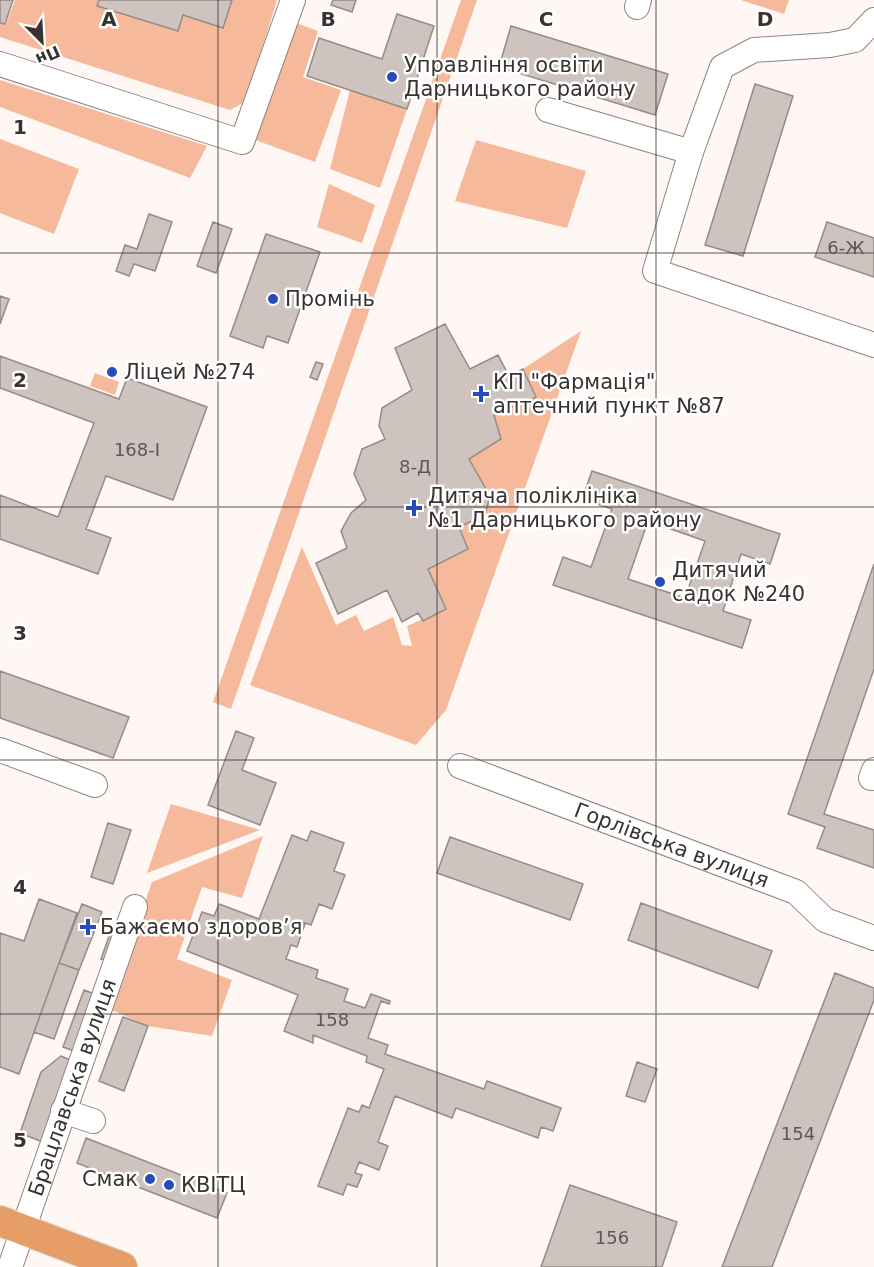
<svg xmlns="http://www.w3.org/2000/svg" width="874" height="1267" font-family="'DejaVu Sans',sans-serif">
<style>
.green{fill:#f6b99b}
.building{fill:#cec3be;stroke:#958c87;stroke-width:1.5;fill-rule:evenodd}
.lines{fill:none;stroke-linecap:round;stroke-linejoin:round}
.minor-casing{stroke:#8f8581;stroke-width:26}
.major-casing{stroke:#d7d6d6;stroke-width:32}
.minor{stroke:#fff;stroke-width:24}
.major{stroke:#e69e66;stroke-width:30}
.grid{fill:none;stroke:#383332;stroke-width:1.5;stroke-opacity:0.55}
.poi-dot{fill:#264cbb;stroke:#fff;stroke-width:2}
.labels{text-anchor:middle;stroke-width:5;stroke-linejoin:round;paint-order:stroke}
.number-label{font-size:18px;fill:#5e5755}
.poi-label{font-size:21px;fill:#383332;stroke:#fff;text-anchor:start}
.street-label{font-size:21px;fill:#383332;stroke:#fff}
.grid-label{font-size:20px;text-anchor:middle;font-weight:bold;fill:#383332;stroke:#fff;stroke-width:5;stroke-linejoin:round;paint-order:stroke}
</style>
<rect width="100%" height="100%" fill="#fef7f4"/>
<path class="green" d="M15 0H99L98 6 178 31 183 15 223 27 232 0H277L246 101 230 110 0 37V23L6 24Z
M461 0H477L231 709 213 702Z
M741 0H789L784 14Z
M291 21 318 31 303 77 341 90 315 162 250 138Z
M0 80 207 146 190 178 0 107Z
M350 90 407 109 380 188 330 169Z
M0 139 79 169 54 234 0 213Z
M476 140 586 171 567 228 455 201Z
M329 184 375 205 362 243 317 227Z
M581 331 446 710 416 745 250 685 302 547 336 625 356 615 364 631 393 617 402 645 412 646 407 626 446 609 428 569 468 549 459 527 485 515 490 496 469 459 501 439 494 415 536 397 523 369Z
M95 373 119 382 115 395 90 386Z
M171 804 260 830 147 873Z
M263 836 242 898 202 887 177 959 232 980 212 1036 148 1026 107 1008 152 882Z"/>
<path class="building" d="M0 0H13L5 24 0 23Z
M99 0H232L223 28 183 15 178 31 97 6Z
M333 0H356L352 12 331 5Z
M397 14 434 26 407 109 307 76 319 38 382 59Z
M511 26 668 74 655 115 499 67Z
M755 84 793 96 743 256 705 245Z
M149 214 172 222 155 271 134 264 129 276 116 271 125 245 137 249Z
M213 222 232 229 216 273 197 266Z
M827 222 874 238V277L815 257Z
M266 234 320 252 288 343 267 336 263 348 230 336Z
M0 296 9 299 0 324Z
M445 324 470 369 498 355 509 376 523 369 536 397 494 415 501 439 469 459 490 496 485 515 459 527 468 549 428 569 446 609 423 621 418 613 402 622 387 590 338 614 316 563 347 548 341 531 351 513 366 500 354 474 362 449 385 439 379 426 382 408 412 390 395 348Z
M0 356 119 399 127 378 207 407 173 500 106 476 86 529 111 538 98 574 0 539V495L58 517 94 423 0 388Z
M316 362 323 364 317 380 310 377Z
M592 471 780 534 770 564 741 554 723 611 751 620 742 648 553 585 563 557 591 567 612 509 582 499ZM648 521 705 541 685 598 628 579Z
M874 564V669L824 814 874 830V868L817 848 825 827 788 814Z
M0 671 129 717 113 758 0 718Z
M236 731 254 738 242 770 276 783 260 825 208 805Z
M108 823 131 830 113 884 91 877Z
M311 831 344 843 334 871 345 875 332 909 319 904 311 925 299 921 305 924 297 947 291 945 286 959 318 970 316 978 348 989 344 1001 365 1008 371 994 390 1001 389 1004 381 1001 368 1038 388 1045 385 1054 484 1089 487 1081 561 1108 553 1131 541 1127 538 1138 456 1108 452 1118 395 1096 378 1142 388 1146 379 1170 359 1162 355 1173 362 1175 357 1187 347 1184 343 1195 318 1186 348 1108 359 1112 362 1105 369 1108 384 1069 366 1062 367 1056 313 1035V1043L284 1031 298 995 187 951 202 912 214 916 219 904 259 919 292 835 307 841Z
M450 837 583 884 570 920 437 873Z
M39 899 77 913 19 1074 0 1067V933L24 941Z
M641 903 772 951 758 988 628 940Z
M82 904 102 912 79 970 59 963Z
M112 928 121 931 110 962 101 959Z
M59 963 79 970 54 1039 34 1032Z
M835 973 874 988V1000L772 1267H722Z
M84 990 100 996 79 1053 63 1047Z
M123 1017 148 1026 124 1091 99 1081Z
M61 1056 77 1063 45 1143 20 1133 41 1072Z
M637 1062 657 1069 645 1102 626 1096Z
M86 1138 227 1193 217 1218 77 1163Z
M570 1185 677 1222 662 1267H541Z"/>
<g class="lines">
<defs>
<g id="minor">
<path d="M637 7 639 0"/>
<path d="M874 20 855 40 830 45 754 50 722 67 691 152 655 271 874 345"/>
<path d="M0 64 242 142 293 0"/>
<path d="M548 110 691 152"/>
<path d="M0 750 95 785"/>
<path id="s1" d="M460 766 796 892 825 920 874 938"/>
<path d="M874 770 871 778H874"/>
<path d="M63 1111 93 1121"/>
<path id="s2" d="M10 1267 135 907"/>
</g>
<path id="major" d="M0 1221 122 1267"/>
</defs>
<use href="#minor" class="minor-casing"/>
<use href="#major" class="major-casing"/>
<use href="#minor" class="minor"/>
<use href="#major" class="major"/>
</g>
<path class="grid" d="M218 0V1267M437 0V1267M656 0V1267M0 253H874M0 507H874M0 760H874M0 1014H874"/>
<g class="poi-dot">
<circle cx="392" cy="77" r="6"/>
<circle cx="273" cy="299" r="6"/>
<circle cx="112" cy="372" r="6"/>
<path d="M478 385h6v6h6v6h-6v6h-6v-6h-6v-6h6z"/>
<path d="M411 499h6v6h6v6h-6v6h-6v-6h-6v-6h6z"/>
<circle cx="660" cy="582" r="6"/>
<path d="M85 918h6v6h6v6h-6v6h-6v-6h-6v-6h6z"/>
<circle cx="150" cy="1179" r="6"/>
<circle cx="169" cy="1185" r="6"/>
</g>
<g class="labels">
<g class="number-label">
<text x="846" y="254">6-Ж</text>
<text x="137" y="456">168-І</text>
<text x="415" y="473">8-Д</text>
<text x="332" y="1026">158</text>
<text x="798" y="1140">154</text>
<text x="612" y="1244">156</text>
</g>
<g class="poi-label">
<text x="404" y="72">Управління освіти<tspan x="404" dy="24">Дарницького району</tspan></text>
<text x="285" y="306">Промінь</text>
<text x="124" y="379">Ліцей №274</text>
<text x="493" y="389">КП "Фармація"<tspan x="493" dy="24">аптечний пункт №87</tspan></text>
<text x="428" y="503">Дитяча поліклініка<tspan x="428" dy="24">№1 Дарницького району</tspan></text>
<text x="672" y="577">Дитячий<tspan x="672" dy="24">садок №240</tspan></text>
<text x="100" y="934">Бажаємо здоровʼя</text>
<text x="138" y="1186" text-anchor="end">Смак</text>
<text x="181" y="1192">КВІТЦ</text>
</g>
<g class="street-label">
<text dy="7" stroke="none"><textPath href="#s1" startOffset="226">Горлівська вулиця</textPath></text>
<text dy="7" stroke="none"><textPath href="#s2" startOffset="190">Брацлавська вулиця</textPath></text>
</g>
</g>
<g class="grid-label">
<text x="109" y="26">A</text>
<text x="328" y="26">B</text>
<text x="546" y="26">C</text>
<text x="765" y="26">D</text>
<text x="20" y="134">1</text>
<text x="20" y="387">2</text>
<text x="20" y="640">3</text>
<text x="20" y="894">4</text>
<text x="20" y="1147">5</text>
</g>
<g transform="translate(42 42) rotate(156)" stroke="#ffffff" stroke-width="4.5" paint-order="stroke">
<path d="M0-4.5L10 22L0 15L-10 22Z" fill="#383332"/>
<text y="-9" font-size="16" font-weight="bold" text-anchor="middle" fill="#383332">Пн</text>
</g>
</svg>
